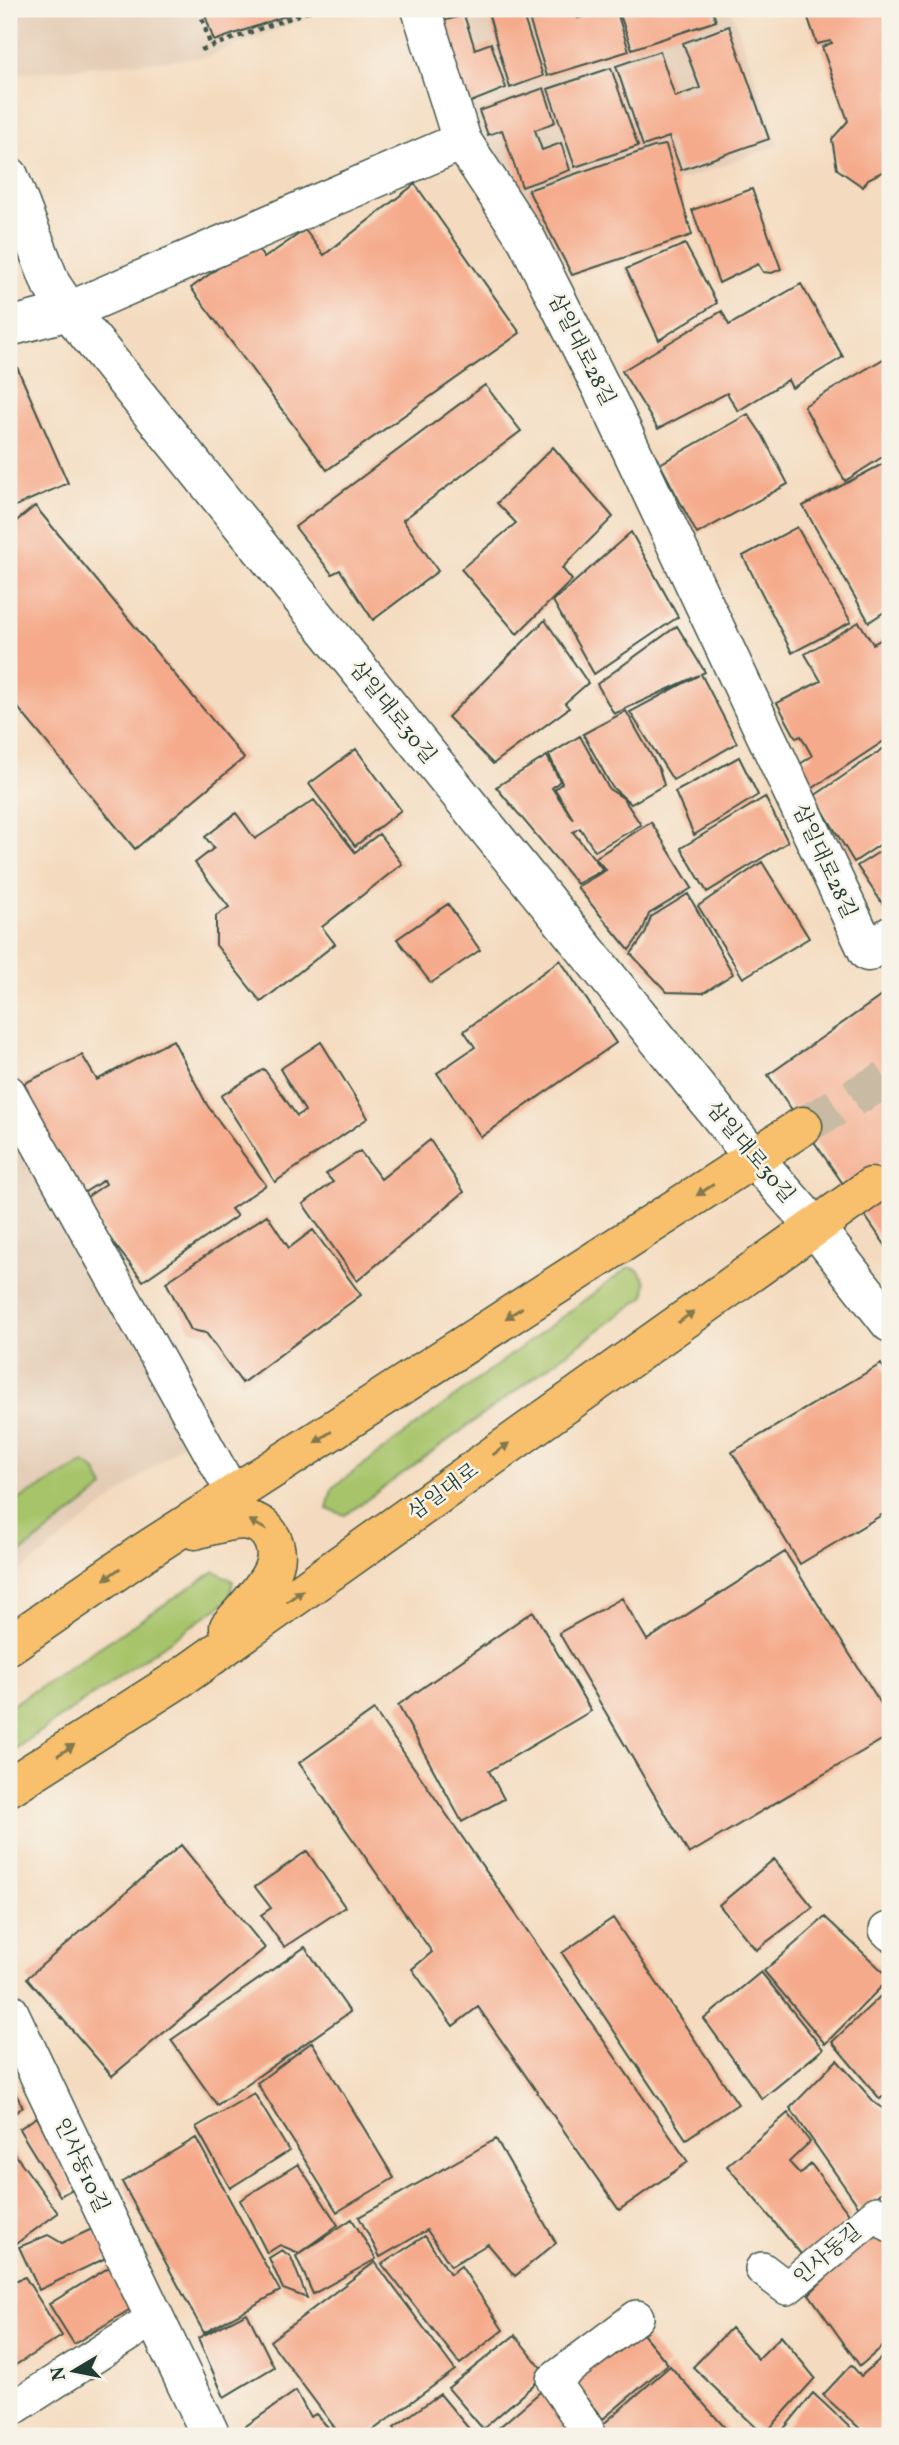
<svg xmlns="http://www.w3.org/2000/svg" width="899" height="2445" font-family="Vollkorn,'Noto Serif KR',serif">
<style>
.built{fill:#e4ccb5}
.green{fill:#a7c46b;stroke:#638050;stroke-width:2}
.building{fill:#f5aa8b}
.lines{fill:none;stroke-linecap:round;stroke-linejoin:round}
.primary-tunnel{stroke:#c9bba3;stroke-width:38;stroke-dasharray:38 19;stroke-linecap:butt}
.service-casing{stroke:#3f5549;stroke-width:36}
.minor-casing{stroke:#3f5549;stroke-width:41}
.primary-casing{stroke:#3f5549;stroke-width:41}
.path{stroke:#3f5549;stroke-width:4.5;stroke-dasharray:5 5;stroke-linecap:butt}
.service{stroke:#fff;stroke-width:33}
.minor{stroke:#fff;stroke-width:38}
.primary{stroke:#f8bf6c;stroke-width:38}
.oneway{fill:#81784d}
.labels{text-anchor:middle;stroke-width:5;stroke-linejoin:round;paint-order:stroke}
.street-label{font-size:21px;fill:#1f3d34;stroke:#f7f3e8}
</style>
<rect width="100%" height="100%" fill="#f7f3e8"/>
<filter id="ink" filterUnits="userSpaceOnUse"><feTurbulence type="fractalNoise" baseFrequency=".0143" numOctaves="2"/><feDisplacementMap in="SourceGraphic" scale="14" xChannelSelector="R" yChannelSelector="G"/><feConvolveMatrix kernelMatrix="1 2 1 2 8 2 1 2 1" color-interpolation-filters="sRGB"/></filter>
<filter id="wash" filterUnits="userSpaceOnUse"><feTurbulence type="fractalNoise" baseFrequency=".00686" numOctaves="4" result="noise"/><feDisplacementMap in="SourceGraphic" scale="28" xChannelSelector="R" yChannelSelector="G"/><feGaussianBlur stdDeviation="1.57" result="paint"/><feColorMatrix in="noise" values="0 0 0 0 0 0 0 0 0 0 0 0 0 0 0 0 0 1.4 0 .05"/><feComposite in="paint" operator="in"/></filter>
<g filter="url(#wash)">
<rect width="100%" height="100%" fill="#f4dbbf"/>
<path class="built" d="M9 9H332L205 57 9 74Z
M412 9H731L779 145 538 232 455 160Z
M28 1135 200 1430 9 1581V1141Z"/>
<path class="green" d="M629 1267 638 1270 646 1281 645 1296 350 1512 345 1515 327 1509 332 1488Z
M84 1463 96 1471 104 1488 9 1562V1505Z
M215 1571 233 1581 230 1599 9 1753V1707Z"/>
<g id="blocks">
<path class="building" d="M203 9H305L214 41Z
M487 9H521L543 76 510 88Z
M526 9H575L578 18 607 9H616L629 51 547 76Z
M618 9H712L716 21 632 49Z
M805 9H890V168L868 179 863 187 837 169 832 139 848 121 822 47 832 43 830 41 817 44Z
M464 15 475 49 491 43 506 88 461 106 433 24Z
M729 26 769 139 681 170 669 137 643 146 616 66 660 51 675 97 700 88 683 43Z
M611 68 638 146 575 167 548 89Z
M544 88 555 122 535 130 542 150 561 143 570 170 522 187 502 130 488 135 479 111Z
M666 145 692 235 572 275 528 190 654 147Z
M415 184 520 333 327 470 191 288 253 242 264 258 305 230 324 255Z
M752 189 781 269 772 273 763 272 758 264 719 283 692 210Z
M685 244 717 303 659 340 626 269Z
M801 284 843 357 792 388 788 380 738 411 727 393 658 429 622 371 722 311 729 325Z
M9 349 68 483 9 509Z
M890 355V452L845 481 804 406Z
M485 385 521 431 403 520 438 571 373 620 340 570 332 574 295 527Z
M748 414 763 436 788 484 697 534 660 464Z
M553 447 613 517 562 568 572 580 517 634 461 569 516 523 497 503Z
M890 460V608L869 622 803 506Z
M35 506 244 758 135 849 9 697V527Z
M797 527 851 622 792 653 743 556Z
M631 532 678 617 594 674 553 601Z
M545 620 588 683 565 703 569 708 493 764 448 717Z
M859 622 873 644 890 635V737L810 790 797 766 812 756 801 736 796 738 777 703 821 681 805 654Z
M677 626 705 672 701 674 737 743 673 780 630 712 699 675 614 714 597 684Z
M626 711 659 769 664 785 631 804 612 787 583 734Z
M580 736 609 789 623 798 641 825 595 851 580 828 573 832 603 870 577 884 496 787 547 756 560 781 552 788 573 819 555 789 562 783 549 755Z
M890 744V838L854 862 814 796Z
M356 749 401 810 355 846 309 784Z
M739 757 758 795 694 835 675 792Z
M765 797 788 842 707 892 681 848Z
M314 800 355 852 379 834 402 864 322 927 335 944 261 1002 216 945V916L229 907 195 863 214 848 205 837 236 813 255 839Z
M651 822 692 888 649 914 642 932 629 950 577 887 606 870 595 858Z
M890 845V915L857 866Z
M762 862 809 938 743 978 698 906Z
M688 894 733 974 703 993 667 992 631 954 645 934 651 917Z
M448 904 480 950 431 983 397 939Z
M560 960 616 1043 481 1137 437 1073 475 1047 464 1031Z
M890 990V1252L768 1075Z
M173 1040 207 1105 266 1185 231 1209 237 1216 143 1281 81 1201 106 1184 104 1180 77 1197 19 1086 82 1055 97 1080Z
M321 1042 368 1118 275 1182 221 1096 264 1069 297 1116 305 1111 280 1069Z
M430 1140 464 1192 357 1281 303 1204 333 1182 326 1174 360 1151 381 1179Z
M267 1215 289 1248 313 1230 361 1295 242 1383 206 1333 191 1330 166 1282Z
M881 1364 890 1377V1510L800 1564 732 1452Z
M785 1552 890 1718V1735L689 1854 559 1633 622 1598 647 1640Z
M533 1611 591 1711 489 1771 504 1799 462 1822 398 1705Z
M374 1710 688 2162 619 2210 478 2007 453 2026 412 1969 432 1952 299 1763Z
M181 1845 265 1948 112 2076 27 1978Z
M307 1851 345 1907 284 1947 261 1915 271 1908 255 1887Z
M774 1859 813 1907 756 1950 719 1905Z
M825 1917 890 1978 825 2044 764 1971Z
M613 1918 738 2104 686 2139 562 1953Z
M305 1947 350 2012 217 2105 171 2040Z
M761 1972 823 2049 762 2099 704 2019Z
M890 1987V2091L880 2099 832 2042Z
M312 2042 394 2178 337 2212 257 2083Z
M837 2060 876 2104 890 2113V2185L861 2210 790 2108Z
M9 2082 23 2107 9 2117Z
M254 2093 289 2151 230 2188 196 2127Z
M788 2113 810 2142 789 2162 800 2174 811 2164 851 2217 806 2260 727 2166Z
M37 2117 74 2188 60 2196 19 2129Z
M196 2138 280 2291 204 2333 122 2182Z
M496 2139 556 2243 515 2276 488 2244 451 2266 427 2230 380 2257 359 2217Z
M9 2146 58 2213 13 2246 9 2241Z
M298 2164 338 2225 299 2253 280 2245 267 2253 240 2200Z
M352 2219 376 2259 313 2294 296 2256Z
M880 2225 890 2236V2340L860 2366 809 2294Z
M94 2228 108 2257 39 2290 19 2247 48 2235 62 2243Z
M425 2236 450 2274 461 2266 503 2330 460 2364 382 2264Z
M282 2250 291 2257 307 2298 283 2289 269 2258Z
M375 2262 455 2370 365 2436H341L270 2341Z
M113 2265 137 2305 74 2344 49 2304Z
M25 2277 62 2336 9 2369V2283Z
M247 2313 274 2367 224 2397 198 2338Z
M638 2328 668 2364 603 2419 572 2381Z
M731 2328 758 2359 781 2336 815 2378 764 2435 693 2367Z
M515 2335 546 2374 483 2429 448 2388Z
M890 2350V2436H868L823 2395 851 2365 861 2376Z
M670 2366 727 2430 721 2436H611L600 2427Z
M546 2387 575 2428 567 2436H489Z
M296 2391 310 2417 316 2414 336 2436H247L243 2428Z
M813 2393 859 2436H778Z
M440 2394 475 2436H401L394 2427Z"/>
</g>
</g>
<g filter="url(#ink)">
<use href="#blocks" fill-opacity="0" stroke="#3f5549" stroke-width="2"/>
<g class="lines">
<path class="primary-tunnel" d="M803 1126 890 1077"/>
<defs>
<path id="service" d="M9 1092 234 1495
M886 1930 890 1934
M762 2269 787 2288 877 2213 890 2225
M9 2411 154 2318
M587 2429 553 2380 637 2317"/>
<path id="minor" d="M421 9 462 141 527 240 614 413 868 952 890 936
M9 176 51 284 69 311 754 1158 814 1226 890 1323
M9 327 69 311 462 141
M9 2012 211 2436"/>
<path id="primary" d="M195 1530C222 1523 256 1508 272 1539 276 1547 277 1557 274 1566 269 1584 242 1612 229 1627
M9 1645 144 1552 803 1126
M9 1787 185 1675 871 1187"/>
</defs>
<use href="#service" class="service-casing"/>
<use href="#minor" class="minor-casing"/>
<use href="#primary" class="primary-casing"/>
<path class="path" d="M199 9 211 47
M201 50 315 9"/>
<use href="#service" class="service"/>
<use href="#minor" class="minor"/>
<use href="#primary" class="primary"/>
</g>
<defs><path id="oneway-solid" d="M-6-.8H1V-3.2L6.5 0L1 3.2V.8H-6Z" transform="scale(1.75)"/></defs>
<g class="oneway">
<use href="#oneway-solid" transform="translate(705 1190) rotate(147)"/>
<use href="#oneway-solid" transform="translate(514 1313) rotate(147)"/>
<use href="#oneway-solid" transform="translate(686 1317) rotate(-36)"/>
<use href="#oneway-solid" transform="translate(323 1437) rotate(147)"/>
<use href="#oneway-solid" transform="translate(501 1449) rotate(-36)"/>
<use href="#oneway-solid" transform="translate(258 1525) rotate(-150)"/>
<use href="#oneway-solid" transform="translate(112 1574) rotate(145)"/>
<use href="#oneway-solid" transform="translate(295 1596) rotate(-36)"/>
<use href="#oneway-solid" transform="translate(66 1750) rotate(-33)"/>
</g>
</g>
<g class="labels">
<g class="street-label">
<text transform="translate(582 349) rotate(63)" y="7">삼일대로28길</text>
<text transform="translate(393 712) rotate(51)" y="7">삼일대로30길</text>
<text transform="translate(825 861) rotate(65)" y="7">삼일대로28길</text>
<text transform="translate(751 1152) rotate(50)" y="7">삼일대로30길</text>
<text transform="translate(443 1491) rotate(-36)" y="7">삼일대로</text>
<text transform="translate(82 2165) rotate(65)" y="7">인사동10길</text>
<text transform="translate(827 2254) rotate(-40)" y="7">인사동길</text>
</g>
</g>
<rect width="899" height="2445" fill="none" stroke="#f7f3e8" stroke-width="35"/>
<g transform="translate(74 2371) rotate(260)" stroke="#f7f3e8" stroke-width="5" paint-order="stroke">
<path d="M0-5L12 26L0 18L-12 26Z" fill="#1f3d34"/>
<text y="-10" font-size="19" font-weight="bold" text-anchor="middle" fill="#1f3d34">N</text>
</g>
</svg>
